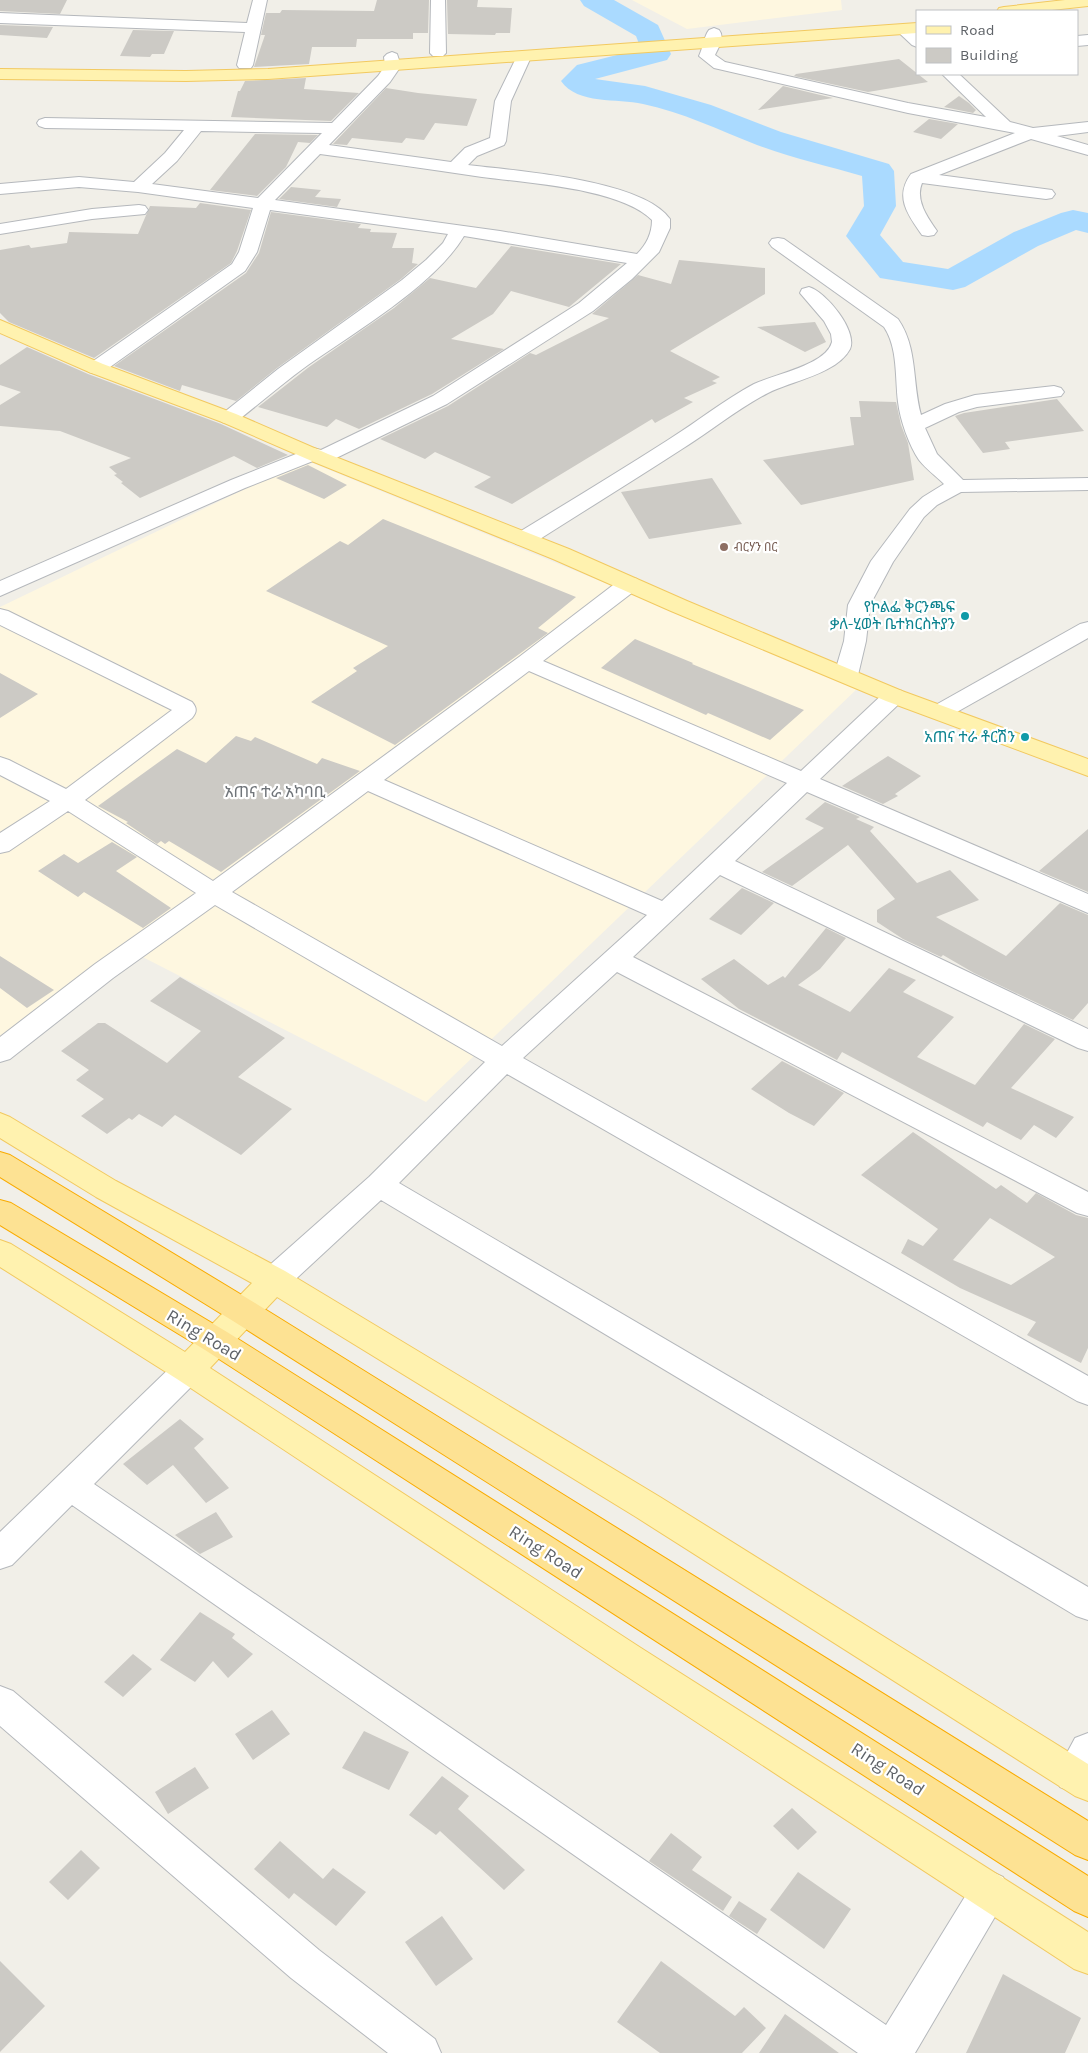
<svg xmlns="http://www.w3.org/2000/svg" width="1088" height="2053" font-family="Karla,'Noto Sans Ethiopic',sans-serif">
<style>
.commercial{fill:#fef7e0}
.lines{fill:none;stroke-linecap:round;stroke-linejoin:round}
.river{fill:#aadaff;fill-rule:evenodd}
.building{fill:#cccac5;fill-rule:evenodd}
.minor-casing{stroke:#b5b8bc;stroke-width:2}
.major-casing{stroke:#f2c960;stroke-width:2}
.highway-casing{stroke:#f9ab00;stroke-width:2}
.minor{fill:#fff;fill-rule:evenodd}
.major{fill:#fff2af;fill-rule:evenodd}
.highway{fill:#fde293;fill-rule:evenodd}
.education-dot{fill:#8d6e63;stroke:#fff;stroke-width:2}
.culture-dot{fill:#0f9aa8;stroke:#fff;stroke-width:2}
.labels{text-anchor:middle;stroke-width:4.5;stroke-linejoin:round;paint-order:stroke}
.far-education-label{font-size:12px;fill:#785e54;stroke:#fff;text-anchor:start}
.culture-label{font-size:15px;fill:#0d838f;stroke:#fff;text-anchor:end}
.neighbourhood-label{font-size:16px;fill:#70757a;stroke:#fff}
.near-street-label{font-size:18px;fill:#5f6368;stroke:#fff}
</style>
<rect width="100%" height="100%" fill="#f1efe8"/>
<path class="commercial" d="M632 0H841L842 10 687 29Z
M305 460 859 687 426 1102 125 948 0 1039V607Z"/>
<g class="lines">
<path class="river" d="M580 0H614L658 25 671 54 667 60 595 79 645 86 711 105 781 132 889 164 894 171 896 206 880 235 903 262 948 269 1014 232 1061 213 1073 210 1088 213V233L1076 230 1038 246 965 287 953 290 880 278 846 236 864 206 862 176C828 166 791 158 757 145 719 130 682 112 643 104 617 98 578 105 561 81L577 65 641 49 636 36 584 6Z"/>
</g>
<path class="building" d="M0 0H67L60 14 0 11Z
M377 0H429L428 33H413V39H357L356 47H312L309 64 254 67 265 35H261L266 13H280L282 10 374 11Z
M447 0H478L477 7 512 8 510 33H496L495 35 448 34Z
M0 25 53 27 47 38 0 35Z
M133 30 174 31 164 54H152L150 57 120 56Z
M899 59 928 82 868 92 794 76 796 74Z
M306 78 304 89 359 93 331 121 231 117 238 91H240L245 81Z
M783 86 833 98 758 110Z
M386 88 418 93 477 99 467 126 435 123 424 140 406 138 402 143 352 138 347 145 333 144Z
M959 96 969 103 976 110 973 113 944 107Z
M929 119 958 124 941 139 913 132Z
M255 134 318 135 310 143 298 142 286 167 257 196 210 190Z
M291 187 321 190 315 197 341 199 337 207 279 199Z
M200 203 251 210 237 251 231 263 94 358 9 322 0 313V250L29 245 31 248 67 243 69 232 138 234 150 206 196 208Z
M271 212 361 224 358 228 371 229 370 232 397 233 392 248H414L412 263 418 264 401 279 277 368 236 401 182 385 180 391 114 366 246 273 259 253Z
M511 246 621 264 569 307 511 291 493 314 451 339 504 349 432 394 359 429 336 419 327 427 258 407 309 367 394 308 430 278 476 288Z
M679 260 765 268V294L670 351 720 377 712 381 717 383 684 398 693 402 655 423 652 419 512 504 474 487 491 477 435 452 425 459 380 439 448 406 530 353 536 355 609 318 592 314 638 275 671 284Z
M815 322 826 342 805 352 757 327Z
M27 347 88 374 221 424 288 455 257 468 234 456 140 498 121 483 123 482 114 475 117 474 109 467 131 458 60 431 0 426V405L21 392 0 385V365Z
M1057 399 1084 431 1005 442 1010 449 983 453 955 416 964 413Z
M859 401 896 402 901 425 908 443 914 480 801 505 763 460 854 445 850 417H861Z
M308 465 347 485 324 499 276 478Z
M712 478 742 524 649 539 621 492Z
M383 519 576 597 538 628 548 633 395 745 311 702 357 671 353 668 388 646 266 591 340 541 348 545Z
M635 639 693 663 692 664 804 710 770 740 708 713 706 715 601 668Z
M0 673 38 694 0 718Z
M236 736 251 741 255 737 317 764 322 758 360 771 221 872 169 841 165 844 161 841 157 844 126 823 128 822 98 806 177 749 206 763Z
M888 756 921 776 895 794 898 796 883 804 842 786Z
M825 802 860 817 856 819 874 827 870 831 917 883 950 870 979 900 936 917 1006 956 1060 903 1088 915V1003L1073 1020 974 973 943 955 941 957 903 939 877 922V910L895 899 848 845 792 886 762 872 824 828 805 819Z
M1088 829V892L1039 871Z
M112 842 137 857 116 871 171 908 143 928 84 892 78 897 38 871 64 854 78 863Z
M742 888 774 903 741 935 709 919Z
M826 928 846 938 820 969 798 985 850 1012 889 968 916 980 903 992 954 1017 917 1057 975 1085 1024 1024 1055 1039 1011 1088 1074 1117 1056 1138 1034 1125 1021 1140 987 1122 983 1127 842 1052 837 1060 803 1042 739 1009 701 979 734 959 768 985 783 976 785 978Z
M0 956 54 990 27 1008 0 988Z
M180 977 285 1038 238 1077 292 1109 241 1155 175 1115 162 1127 139 1114 132 1120 129 1118 107 1134 81 1116 104 1099 76 1080 89 1070 61 1051 98 1023H105L167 1063 201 1031 150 1001Z
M782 1061 844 1093 814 1126 789 1113 751 1089Z
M913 1132 996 1189 1001 1185 1027 1203 1036 1193 1076 1215 1088 1218V1348L1081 1363 1027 1335 1036 1322 960 1288 901 1253 908 1239 923 1246 938 1229 861 1175ZM990 1218 1055 1257 1011 1285 953 1260Z
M180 1419 204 1439 194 1448 229 1488 206 1503 173 1465 147 1485 123 1464Z
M216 1512 233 1537 200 1554 175 1535Z
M200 1612 235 1634 232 1638 253 1654 228 1678 213 1661 195 1682 160 1660Z
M133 1654 152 1669 123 1697 104 1682Z
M272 1710 290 1734 253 1760 235 1734Z
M364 1731 409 1752 389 1790 342 1768Z
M195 1767 209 1788 168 1814 155 1792Z
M442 1776 469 1796 458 1809 525 1870 504 1890 440 1831 436 1835 409 1815Z
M792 1808 817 1832 798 1850 773 1826Z
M671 1833 702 1857 692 1870 732 1897 723 1911 649 1861Z
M280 1841 323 1879 333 1868 366 1892 336 1926 294 1893 289 1899 254 1869Z
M81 1850 100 1868 68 1900 49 1882Z
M798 1872 851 1909 824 1949 770 1910Z
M739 1901 767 1919 757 1934 729 1916Z
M442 1916 473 1959 436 1986 405 1942Z
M0 1961 45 2006 0 2052Z
M661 1961 735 2016 744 2007 766 2028 742 2053H660L617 2022Z
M1003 1974 1081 2018 1065 2053H966Z
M785 2014 839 2053H759Z"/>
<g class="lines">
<defs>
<path id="minor" d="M253 0H267L253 65 251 68H239L237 65 245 32 0 23V13L247 23Z
M431 0H445L446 53 443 56H433L430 53Z
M904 25 909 27 917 34V47L912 45 896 30 899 27Z
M714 28 719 30C725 37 719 47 715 55L725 62 908 103 986 117 942 74H959L1010 122 1033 128 1088 122V132L1057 136 1088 145V155L1031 139 939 175 1052 190 1055 194 1052 198 1046 199 922 183C915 200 927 217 937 231L934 235 928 236 922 235C908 215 894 197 911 174L1015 133 908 113 714 68 699 56C703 48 704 36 709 30Z
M1088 35V45L1077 46V36Z
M392 52 397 54 401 66 390 82 329 145 451 162 465 148 490 138 495 101 518 54H528L531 57 511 101 506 141 504 145 477 156 468 165C515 171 642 179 670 219V228L659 252 632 279 593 311 447 404 328 462 321 464 313 461 245 488 0 596V581L231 480 306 450 313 448 321 450 433 396 579 303 627 263 464 236C435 285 355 332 308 365 283 383 260 403 236 422L229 424 222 422 219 418 222 414 278 369 402 280 426 260 443 243 448 234 270 210 257 252 245 271 103 372 96 374 89 372 86 368 89 364 232 264 239 252 253 208 138 192 79 187 0 194V184L79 177 134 182 165 153 184 130 45 128 39 126 37 123 39 120 45 118 332 123 378 76 385 66 384 57 387 54ZM201 131 322 133 258 198 152 184 177 161ZM320 154C374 161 428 169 482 177 526 183 620 188 652 220 652 234 646 245 637 254L500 231 275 200Z
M139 205 145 206 148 210 145 214 92 219 0 234V224L92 209Z
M778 238 784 239 898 319C918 348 912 382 921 415L945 404 975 395 1054 386 1061 388 1064 392 1061 396 977 407 959 412 925 428 937 454 963 480 1088 478V490L961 492 937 505 924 517 893 562 870 605 866 641 858 675 854 680 846 682 838 680 834 675 844 641 848 605 871 561 910 509 923 497 944 484C936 476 926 469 919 460 909 445 900 420 898 402 895 377 898 348 884 327L772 247 769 243 772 239Z
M809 287C826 292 858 331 850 349 837 374 791 381 768 393 737 409 711 431 682 449 633 481 582 512 532 544L524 545 516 544 513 539 516 534C567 503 618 472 668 440 697 422 724 400 754 384 775 374 826 365 832 342L831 334 824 321 800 293 802 289Z
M629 577 637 579 640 584 637 589 543 661 801 771 886 691 894 689 902 691 906 696 902 701 820 779 1088 894V913L807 792 735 861 1088 1029V1051L1078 1048 720 875 633 957 1088 1192V1216L1077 1213 617 972 523 1058 1088 1376V1405L1077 1401 507 1074 399 1183 1088 1587V1620L1076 1616 381 1200 285 1289 274 1292 263 1289 259 1280 263 1271 369 1177 485 1062 215 905 113 978 10 1059 0 1062V1037L95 964 196 893 68 811 9 851 0 853V833L50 801 0 775V757L9 760 66 789 172 710 0 625V609L8 611 192 702C197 708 197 712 192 718L85 800 213 881 519 657 621 579ZM529 671 787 783 662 901 384 780ZM368 791 647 915 502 1046 232 892Z
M1088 622V638L948 717 940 719 932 717 928 712 932 707 1080 624Z
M188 1357 199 1361 204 1370 199 1379 94 1484 886 2025 977 1877 990 1871 1003 1877 1009 1890 1003 1903 915 2053H858L72 1505 12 1565 0 1569V1532L177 1361Z
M0 1686 13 1691 319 1950 435 2039 441 2053H388L291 1978 0 1726Z
M1088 1733V1784L1086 1787 1073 1792 1060 1787 1055 1775 1075 1738Z"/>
<path id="major" d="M1065 0H1088V6L1043 11H997L999 8 1004 7Z
M917 23V33L268 79 186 81 0 79V69L186 71 268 69Z
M0 320 103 364 236 414 328 454 569 549 687 601 902 691 1088 759V776L886 701 671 611 553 559 314 462 222 422 89 372 0 333Z
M0 1113 10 1117 116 1181 285 1271 660 1497 1088 1764V1801L1075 1796 636 1517 277 1297 210 1368 641 1648 1088 1932V1974L1074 1969 617 1670 177 1379 0 1267V1240L11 1244 185 1352 252 1283 96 1197 0 1138Z"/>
<path id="highway" d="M0 1152 10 1155 255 1303 1088 1821V1860L1075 1855 233 1321 0 1177Z
M0 1200 11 1203 227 1332 1088 1876V1917L1074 1911 205 1350 0 1225Z"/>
</defs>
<use href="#minor" class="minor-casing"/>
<use href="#major" class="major-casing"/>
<use href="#highway" class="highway-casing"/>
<use href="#minor" class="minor"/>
<use href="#major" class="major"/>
<use href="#highway" class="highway"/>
</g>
<circle class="education-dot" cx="724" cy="547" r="5"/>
<g class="culture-dot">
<circle cx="965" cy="616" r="5"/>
<circle cx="1025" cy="737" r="5"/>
</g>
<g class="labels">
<g class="far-education-label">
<text x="734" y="551">ብርሃን በር</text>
</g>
<g class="culture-label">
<text x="955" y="612">የኮልፌ ቅርንጫፍ<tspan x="955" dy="17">ቃለ-ሂወት ቤተክርስትያን</tspan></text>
<text x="1015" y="742">አጠና ተራ ቶርሽን</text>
</g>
<g class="neighbourhood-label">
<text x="275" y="797">አጠና ተራ አካባቢ</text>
</g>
<g class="near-street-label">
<text transform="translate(204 1335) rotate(31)" y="6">Ring Road</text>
<text transform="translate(546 1552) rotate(33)" y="6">Ring Road</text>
<text transform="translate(888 1769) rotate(33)" y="6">Ring Road</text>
</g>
</g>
<rect x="916" y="10" width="162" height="65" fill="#ffffff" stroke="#bfc1c3"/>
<rect x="926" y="26" width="25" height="8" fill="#fff2af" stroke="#bfc1c3"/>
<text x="960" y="35" font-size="15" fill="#5f6368">Road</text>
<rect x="926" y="48" width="25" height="15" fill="#cccac5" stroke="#bfc1c3"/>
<text x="960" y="60" font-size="15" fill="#5f6368">Building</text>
</svg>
